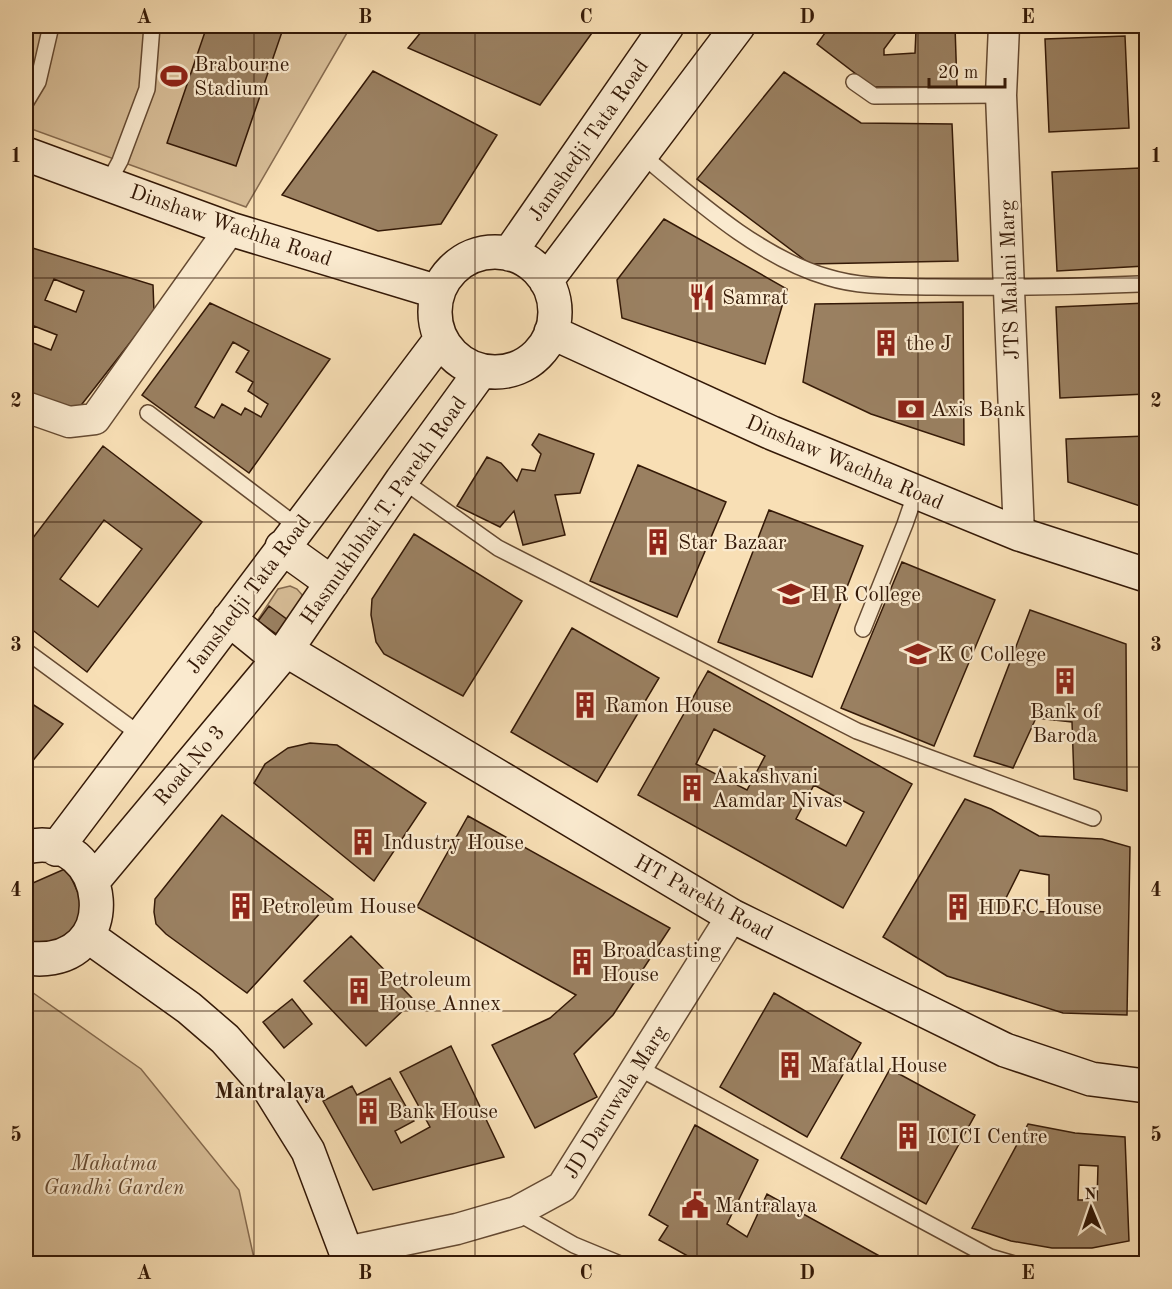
<svg xmlns="http://www.w3.org/2000/svg" width="1172" height="1289" font-family="'Old Standard TT',serif">
<style>
.green{fill:#d7bd97;stroke:#866b4f;stroke-width:1.5}
.building{fill:#9a8061;stroke:#341907;stroke-width:1.5;fill-rule:evenodd}
.lines{fill:none;stroke-linecap:round;stroke-linejoin:round}
.lane-casing{stroke:#654a32;stroke-width:18}
.street-casing{stroke:#654a32;stroke-width:33}
.secondary-casing{stroke:#341907;stroke-width:36}
.lane{stroke:#faeacf;stroke-width:15}
.street{stroke:#faeacf;stroke-width:30}
.secondary{stroke:#faeacf;stroke-width:33}
.grid{fill:none;stroke:#341907;stroke-width:1.5;stroke-opacity:0.55}
.labels{text-anchor:middle;stroke-width:4.5;stroke-linejoin:round;paint-order:stroke}
.poi-label{font-size:21px;fill:#341907;stroke:#faeacf;text-anchor:start}
.street-label{font-size:21px;fill:#341907;stroke:#faeacf}
.park-label{font-size:21px;font-style:italic;fill:#654a32;stroke:#faeacf}
.neighbourhood-label{font-size:22px;font-weight:bold;fill:#341907;stroke:#faeacf}
.neatline{fill:none;stroke:#341907;stroke-width:2}
.grid-label{font-size:20px;text-anchor:middle;font-weight:bold;fill:#341907}
</style>
<rect width="100%" height="100%" fill="#f8dfb5"/>
<filter id="stains"><feTurbulence type="fractalNoise" baseFrequency=".00333" numOctaves="4"/><feColorMatrix values="0 0 0 0 .2 0 0 0 0 .09 0 0 0 0 .02 0 0 0 .5 -.17"/></filter>
<radialGradient id="worn" r=".72"><stop offset=".6" stop-color="#630" stop-opacity="0"/><stop offset="1" stop-color="#630" stop-opacity=".3"/></radialGradient>
<path class="green" d="M26 26H351L246 207 26 127Z
M290 586 297 589 304 597 277 639 255 624 278 589Z
M29 990 141 1069 239 1190 255 1263H26V992Z"/>
<path class="building" d="M26 26H34L26 51Z
M207 26H284L236 166 167 143Z
M426 26H597L540 105 408 48Z
M830 26H955L957 87H873L817 44ZM901 26 916 30 915 53 884 55V49Z
M1125 36 1129 128 1049 132 1045 39Z
M373 71 497 135 441 224 378 231 282 195Z
M784 72 861 123 952 124 958 261 810 264 697 179Z
M1140 168 1145 266 1057 271 1052 172Z
M664 219 787 289 765 364 622 318 617 280Z
M26 246 153 285 154 312 75 413 26 394ZM54 279 84 291 76 312 45 300ZM34 326 57 335 51 350 28 341Z
M963 302 964 445 871 414 803 382 815 304Z
M210 303 330 359 249 473 142 395ZM233 342 249 351 236 372 253 382 248 391 268 404 261 417 245 408 241 415 222 404 214 418 195 407Z
M1146 303V394L1060 398 1056 307Z
M539 434 594 454 580 493 555 495 565 535 523 545 514 511 500 527 457 506 487 457 501 463 517 481 522 469 535 471 541 454 532 445Z
M1146 436V508L1068 482 1066 439Z
M103 446 202 522 87 672 26 625V547ZM104 520 142 549 98 607 60 579Z
M638 465 726 502 677 617 590 581Z
M769 510 863 546 812 677 718 642Z
M414 534 522 601 463 696 384 654 376 642 371 615 372 599Z
M902 562 995 600 934 746 841 708Z
M269 606 292 623 282 638 258 621Z
M1030 610 1126 644 1127 791 1074 779 1072 722 1036 718 1013 768 974 756Z
M572 628 659 678 597 782 511 732Z
M708 671 912 784 843 908 638 795ZM714 729 765 756 747 790 696 764ZM814 785 864 812 846 846 796 819Z
M26 700 63 724 26 769Z
M310 743 337 745 426 803 374 881 254 783 265 764 288 748Z
M965 799 991 809 1039 836 1102 839 1130 847 1127 1015 1063 1013 947 976 883 937ZM1020 870 1049 875V912L1025 911 1004 902Z
M222 815 333 899 247 993 166 934 156 924 154 912 155 899Z
M468 816 670 928 613 1015 574 1054 597 1097 535 1128 492 1045 550 1018 576 995 417 907Z
M67 868 86 911 77 927 57 940 26 948V886Z
M351 936 414 1000 366 1046 304 981Z
M774 993 861 1043 807 1137 720 1087Z
M292 999 312 1024 284 1048 263 1022Z
M451 1046 504 1157 373 1190 323 1101 352 1086 357 1095 390 1078 414 1121 395 1131 401 1143 430 1127 400 1072Z
M890 1069 975 1115 926 1204 841 1158Z
M1028 1124 1075 1133 1125 1137 1129 1241 1092 1248H1052L1011 1241 972 1228ZM1079 1165 1098 1166 1097 1200H1078Z
M695 1125 758 1160 727 1224 747 1237 767 1194 894 1264H702L659 1240 668 1226 649 1215Z"/>
<g class="lines">
<defs>
<path id="lane" d="M854 82 874 96 1001 95
M26 102 38 82 51 26
M642 155C696 200 759 257 827 277 862 288 898 286 935 287 1003 288 1071 287 1140 284
M108 183 120 161 147 89 152 26
M148 413 298 527
M402 480 498 548 857 731 1093 818
M863 629 905 524 916 492
M26 651 142 736
M637 1067 990 1257 1014 1264
M516 1212 574 1245 620 1264"/>
<path id="street" d="M1004 26 1001 95 1019 534
M26 407 69 422 95 419 230 229
M346 1252 457 1229 516 1212 562 1187 732 916"/>
<path id="secondary" d="M26 154 230 229 438 292
M435 312a60 60 0 1 1 120 0a60 60 0 1 1-120 0Z
M509 254 667 26
M546 281 738 26
M551 332 772 433 1019 534 1146 575
M282 547 332 583
M229 619 278 659
M286 650 732 916 1005 1050 1091 1079 1146 1086
M26 847C109 826 130 971 26 958
M56 849 441 339
M93 881 286 650 402 480 481 371
M88 936 189 1008 225 1039 270 1090 308 1151 346 1252 347 1264"/>
</defs>
<use href="#lane" class="lane-casing"/>
<use href="#street" class="street-casing"/>
<use href="#secondary" class="secondary-casing"/>
<use href="#lane" class="lane"/>
<use href="#street" class="street"/>
<use href="#secondary" class="secondary"/>
</g>
<path class="grid" d="M254 26V1264M475 26V1264M697 26V1264M918 26V1264M26 278H1146M26 522H1146M26 767H1146M26 1011H1146"/>
<defs>
<symbol id="stadium-bare" viewBox="-9 -9 18 18"><path d="M0-5a6.5 5 0 1 0 0 10a6.5 5 0 1 0 0-10ZM-3.5-1.8h7v3.6h-7Z" fill="#8f2418" stroke="#faeacf" stroke-width="2.5" paint-order="stroke"/></symbol>
<symbol id="restaurant-bare" viewBox="-9 -9 18 18"><path d="M-5-6h1v4h1v-4h1v4h1v-4h1v5L-1.5 .5V6h-2V.5L-5-1ZM5-6V6H3V1.5H1.5Q1.5-4 5-6Z" fill="#8f2418" stroke="#faeacf" stroke-width="2.5" paint-order="stroke"/></symbol>
<symbol id="building-bare" viewBox="-9 -9 18 18"><path d="M-4-6H4V6H1V3H-1V6H-4ZM-2.5-4.3h1.7v1.8h-1.7ZM.8-4.3h1.7v1.8H.8ZM-2.5-1h1.7V.8h-1.7ZM.8-1h1.7V.8H.8Z" fill="#8f2418" stroke="#faeacf" stroke-width="2.5" paint-order="stroke"/></symbol>
<symbol id="bank-bare" viewBox="-9 -9 18 18"><path d="M-6-4H6V4H-6ZM0-2.3a2.3 2.3 0 1 0 0 4.6a2.3 2.3 0 1 0 0-4.6Z" fill="#8f2418" stroke="#faeacf" stroke-width="2.5" paint-order="stroke"/></symbol>
<symbol id="university-bare" viewBox="-9 -9 18 18"><path d="M0-5L7-2L0 1L-7-2ZM-4 1L0 2.5L4 1V4Q0 6-4 4Z" fill="#8f2418" stroke="#faeacf" stroke-width="2.5" paint-order="stroke"/></symbol>
<symbol id="civic-bare" viewBox="-9 -9 18 18"><path d="M-.6-6.5H3V-4.5H.6V-3L4-1V1h2V6H-6V1h2V-1L-.6-3ZM-1.2 2.5V6h2.4V2.5Z" fill="#8f2418" stroke="#faeacf" stroke-width="2.5" paint-order="stroke"/></symbol>
</defs>
<g fill-rule="evenodd">
<use href="#stadium-bare" x="155" y="57" width="38" height="38"/>
<use href="#restaurant-bare" x="683" y="278" width="38" height="38"/>
<use href="#building-bare" x="867" y="324" width="38" height="38"/>
<use href="#bank-bare" x="892" y="390" width="38" height="38"/>
<use href="#building-bare" x="639" y="523" width="38" height="38"/>
<use href="#university-bare" x="772" y="575" width="38" height="38"/>
<use href="#university-bare" x="899" y="635" width="38" height="38"/>
<use href="#building-bare" x="1046" y="662" width="38" height="38"/>
<use href="#building-bare" x="566" y="686" width="38" height="38"/>
<use href="#building-bare" x="673" y="769" width="38" height="38"/>
<use href="#building-bare" x="344" y="823" width="38" height="38"/>
<use href="#building-bare" x="222" y="887" width="38" height="38"/>
<use href="#building-bare" x="939" y="888" width="38" height="38"/>
<use href="#building-bare" x="563" y="943" width="38" height="38"/>
<use href="#building-bare" x="340" y="972" width="38" height="38"/>
<use href="#building-bare" x="771" y="1046" width="38" height="38"/>
<use href="#building-bare" x="349" y="1092" width="38" height="38"/>
<use href="#building-bare" x="889" y="1117" width="38" height="38"/>
<use href="#civic-bare" x="676" y="1186" width="38" height="38"/>
</g>
<g class="labels">
<g class="poi-label">
<text x="194" y="71">Brabourne<tspan x="194" dy="24">Stadium</tspan></text>
<text x="722" y="304">Samrat</text>
<text x="906" y="350">the J</text>
<text x="931" y="416">Axis Bank</text>
<text x="678" y="549">Star Bazaar</text>
<text x="811" y="601">H R College</text>
<text x="938" y="661">K C College</text>
<text x="605" y="712">Ramon House</text>
<text x="1065" y="718" text-anchor="middle">Bank of<tspan x="1065" dy="24">Baroda</tspan></text>
<text x="712" y="783">Aakashvani<tspan x="712" dy="24">Aamdar Nivas</tspan></text>
<text x="383" y="849">Industry House</text>
<text x="261" y="913">Petroleum House</text>
<text x="978" y="914">HDFC House</text>
<text x="602" y="957">Broadcasting<tspan x="602" dy="24">House</tspan></text>
<text x="379" y="986">Petroleum<tspan x="379" dy="24">House Annex</tspan></text>
<text x="810" y="1072">Mafatlal House</text>
<text x="388" y="1118">Bank House</text>
<text x="928" y="1143">ICICI Centre</text>
<text x="715" y="1212">Mantralaya</text>
</g>
<g class="street-label">
<text transform="translate(588 140) rotate(-55)" y="7">Jamshedji Tata Road</text>
<text transform="translate(231 225) rotate(19)" y="7">Dinshaw Wachha Road</text>
<text transform="translate(1009 280) rotate(-92)" y="7">JTS Malani Marg</text>
<text transform="translate(845 462) rotate(23)" y="7">Dinshaw Wachha Road</text>
<text transform="translate(383 510) rotate(-55)" y="7">Hasmukhbhai T. Parekh Road</text>
<text transform="translate(248 594) rotate(-53)" y="7">Jamshedji Tata Road</text>
<text transform="translate(189 765) rotate(-50)" y="7">Road No 3</text>
<text transform="translate(704 897) rotate(29)" y="7">HT Parekh Road</text>
<text transform="translate(615 1102) rotate(-58)" y="7">JD Daruwala Marg</text>
</g>
<g class="park-label">
<text x="114" y="1170">Mahatma<tspan x="114" dy="24">Gandhi Garden</tspan></text>
</g>
<g class="neighbourhood-label">
<text x="270" y="1098">Mantralaya</text>
</g>
</g>
<rect width="1172" height="1289" fill="none" stroke="#f8dfb5" stroke-width="66"/>
<g transform="translate(1091 1208) rotate(358)" stroke="#faeacf" stroke-width="4.5" paint-order="stroke">
<path d="M0-4.5L10 22L0 15L-10 22Z" fill="#341907"/>
<text y="-9" font-size="16" font-weight="bold" text-anchor="middle" fill="#341907">N</text>
</g>
<path d="M929 78v9h76v-9" fill="none" stroke="#341907" stroke-width="3"/>
<text x="938" y="78" font-size="18" fill="#341907" stroke="#faeacf" stroke-width="4.5" paint-order="stroke">20 m</text>
<rect x="33" y="33" width="1106" height="1223" class="neatline"/>
<g class="grid-label">
<text x="144" y="23">A</text>
<text x="365" y="23">B</text>
<text x="586" y="23">C</text>
<text x="807" y="23">D</text>
<text x="1028" y="23">E</text>
<text x="16" y="162">1</text>
<text x="1156" y="162">1</text>
<text x="16" y="407">2</text>
<text x="1156" y="407">2</text>
<text x="16" y="651">3</text>
<text x="1156" y="651">3</text>
<text x="16" y="896">4</text>
<text x="1156" y="896">4</text>
<text x="16" y="1141">5</text>
<text x="1156" y="1141">5</text>
<text x="144" y="1279">A</text>
<text x="365" y="1279">B</text>
<text x="586" y="1279">C</text>
<text x="807" y="1279">D</text>
<text x="1028" y="1279">E</text>
</g>
<rect width="100%" height="100%" filter="url(#stains)"/>
<rect width="100%" height="100%" fill="url(#worn)"/>
</svg>
